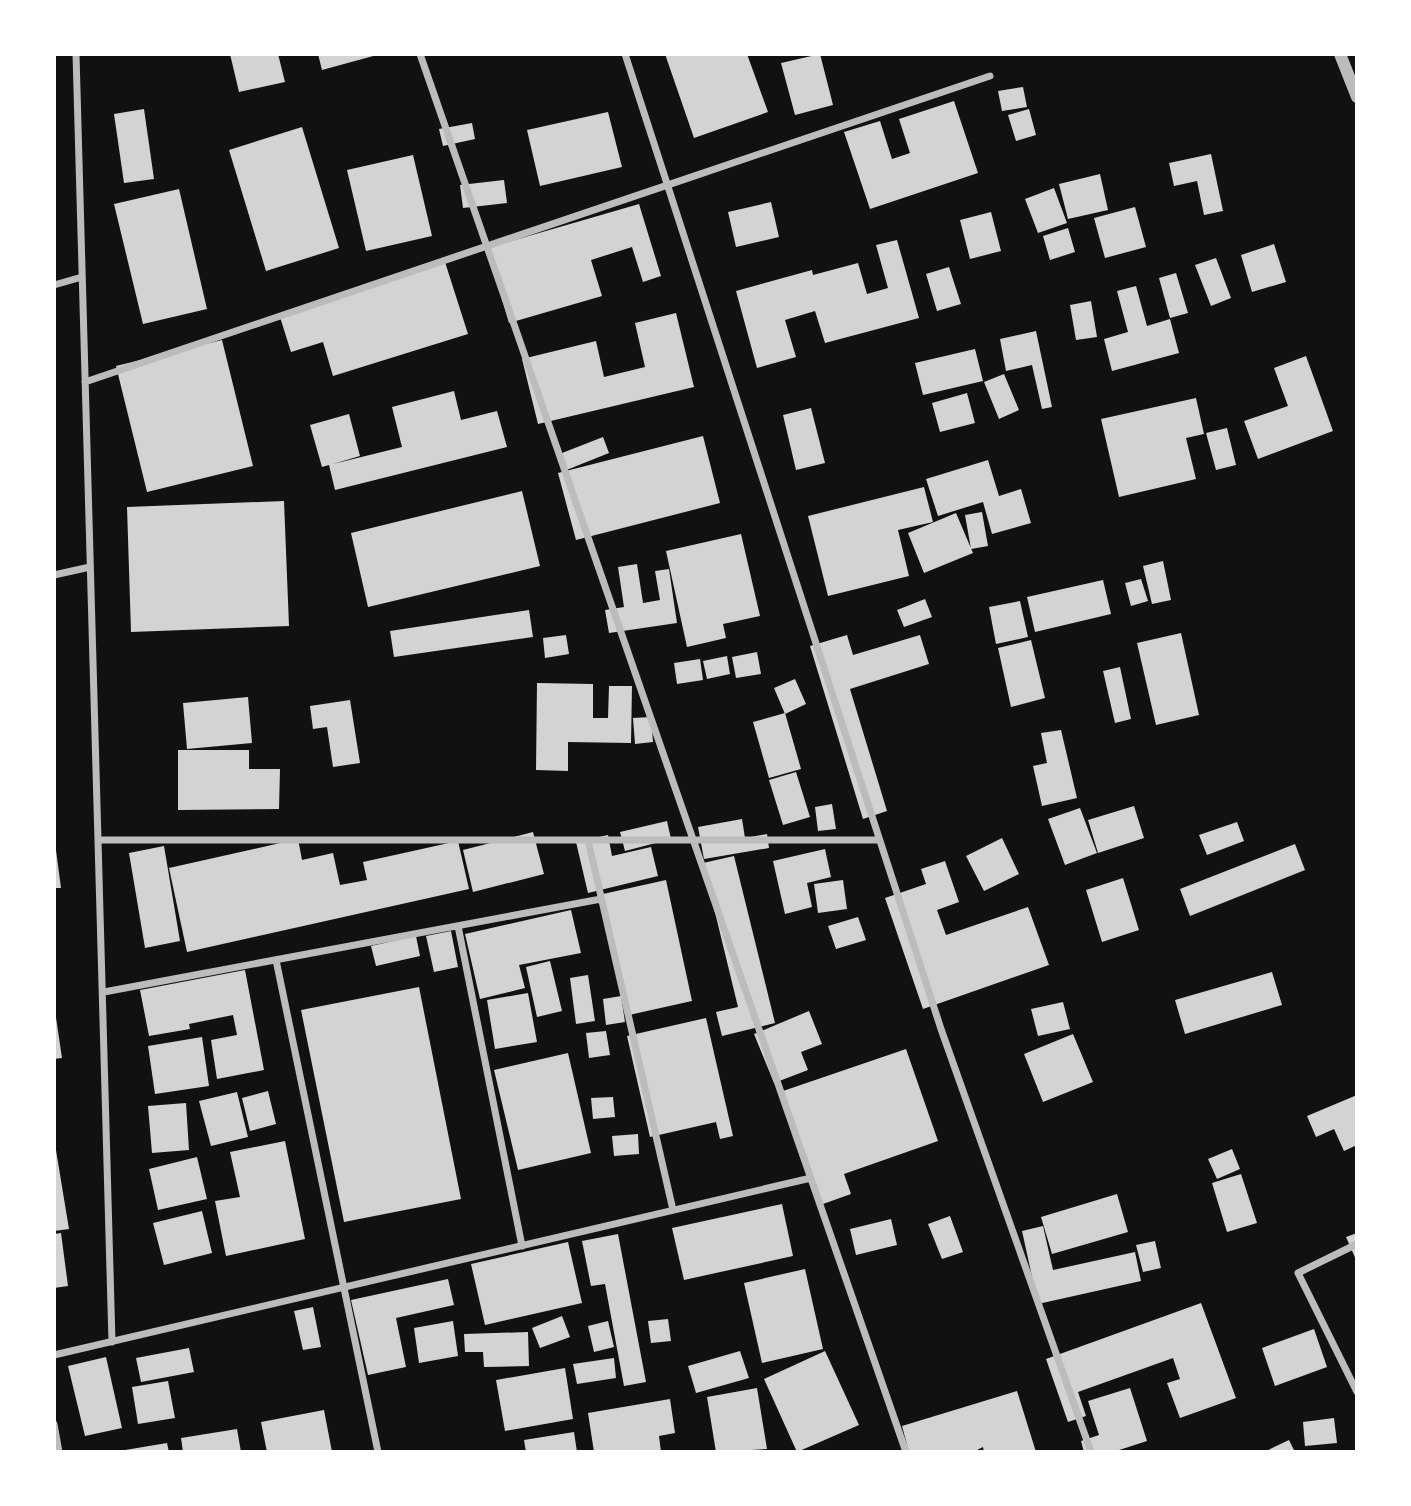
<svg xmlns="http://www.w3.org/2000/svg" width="1411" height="1506" font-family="'Nunito Sans',sans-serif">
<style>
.building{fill:#d3d3d3}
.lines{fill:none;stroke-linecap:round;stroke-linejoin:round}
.minor{stroke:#bcbcbc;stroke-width:7}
.tertiary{stroke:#bcbcbc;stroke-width:12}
</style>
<rect width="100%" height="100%" fill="#111"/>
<path class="building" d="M230 54H278L285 82 239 92Z
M318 54H377V55L322 70Z
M665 54H747L768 112 694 138Z
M820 54 833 105 795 115 781 63Z
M1023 87 1027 107 1002 111 998 91Z
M954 101 978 173 870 209 844 132 880 121 892 159 910 153 899 119Z
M144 109 154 179 124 183 114 114Z
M1029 109 1036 135 1016 141 1008 115Z
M608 112 622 167 540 186 527 130Z
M472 123 475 139 443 146 439 129Z
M302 127 339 248 266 271 229 150Z
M1211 154 1223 211 1204 215 1197 181 1174 186 1169 163Z
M413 155 432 236 366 251 347 170Z
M1100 174 1108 210 1068 219 1059 184Z
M504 180 507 203 463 208 460 185Z
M1054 188 1067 223 1038 233 1025 199Z
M179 189 207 309 143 324 114 204Z
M771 202 779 237 736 247 728 212Z
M639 204 661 276 643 282 632 247 591 260 602 296 509 323 487 248Z
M1135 207 1146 247 1105 258 1094 218Z
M991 212 1001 251 970 259 960 220Z
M1068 228 1075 252 1050 260 1043 236Z
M897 240 919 318 825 343 815 311 785 320 796 357 757 368 736 291 812 270 813 275 858 263 867 294 888 288 876 245Z
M1274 244 1286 282 1252 292 1241 255Z
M1216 258 1231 298 1211 306 1195 265Z
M445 262 468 334 333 376 323 342 291 352 279 314Z
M949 267 961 304 937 311 926 274Z
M1176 273 1188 313 1170 318 1159 278Z
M1136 286 1147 326 1170 319 1179 353 1112 371 1104 339 1128 332 1117 291Z
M1091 301 1097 337 1076 340 1070 305Z
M676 313 694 387 538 424 522 359 596 341 604 377 645 367 635 323Z
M1036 331 1052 407 1042 409 1032 365 1006 371 1000 339Z
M222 340 253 466 147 492 116 366Z
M975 349 983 381 923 395 915 363Z
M1306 356 1333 431 1258 459 1244 421 1288 406 1274 368Z
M1004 374 1019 410 999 419 984 382Z
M454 391 461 420 497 411 507 447 335 490 329 465 322 467 310 425 349 414 360 456 333 464 402 447 392 407Z
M967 393 975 423 940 432 932 403Z
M1196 398 1204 434 1186 438 1196 479 1119 497 1101 419Z
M811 408 825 463 796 470 783 415Z
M1227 428 1236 465 1216 470 1206 433Z
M703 436 720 503 576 540 558 473Z
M603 437 609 453 564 471 557 455Z
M988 460 999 496 1021 489 1031 523 992 534 983 502 938 516 926 479Z
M924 487 933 522 898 530 909 576 828 596 808 516Z
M522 491 540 566 368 607 351 533Z
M284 501 289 626 131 632 127 507Z
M982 512 988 546 971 549 965 515Z
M956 513 973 553 924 573 908 533Z
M741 534 760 616 723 624 726 638 687 647 666 551Z
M1163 561 1171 600 1152 604 1143 566Z
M637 564 643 603 660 600 655 571 669 569 677 623 609 633 605 610 624 607 618 567Z
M1141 579 1148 601 1131 606 1125 583Z
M1103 580 1111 614 1035 632 1027 597Z
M925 599 932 617 904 627 897 610Z
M1020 601 1028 637 996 644 989 607Z
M529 610 533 637 394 657 390 631Z
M1181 633 1199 715 1156 725 1137 643Z
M566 635 569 654 545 658 543 638Z
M847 635 853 655 920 635 929 664 850 689 887 811 863 819 810 646Z
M1031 640 1045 698 1011 707 998 648Z
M757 652 761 674 736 678 732 657Z
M727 656 730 674 707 679 703 661Z
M700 659 703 680 677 684 674 663Z
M1120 667 1131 719 1115 723 1103 671Z
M795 679 806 704 785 714 774 688Z
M537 683 593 684V718H608L609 686H632L631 743 568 742V771L536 770Z
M248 697 252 743 187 749 183 703Z
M350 700 360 763 333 767 327 727 313 729 310 706Z
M785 713 801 769 769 778 753 722Z
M651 717 653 742 635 744 633 718Z
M1061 730 1077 798 1042 806 1033 766 1047 763 1041 733Z
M178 750H249V769H280L279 809 178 810Z
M796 772 810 817 783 825 769 780Z
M832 804 836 829 818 831 815 807Z
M1134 806 1144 838 1098 853 1088 820Z
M1080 808 1097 853 1065 865 1048 819Z
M742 819 745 838 767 834 769 848 704 859 698 827Z
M667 821 671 839 625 851 620 832Z
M1237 822 1244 841 1207 855 1199 835Z
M533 832 544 874 473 892 463 850Z
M54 835 61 888H54Z
M608 835 612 856 651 847 658 876 588 893 576 842Z
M1002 838 1019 874 984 891 966 856Z
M298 839 302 860 333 853 340 885 367 880 363 862 458 841 469 889 187 952 169 868Z
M1295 844 1305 870 1190 916 1180 889Z
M164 846 180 941 145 948 129 853Z
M825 849 831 877 807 883 812 907 785 914 773 861Z
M734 856 775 1023 722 1036 716 1012 738 1007 703 863Z
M945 861 959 902 937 910 946 935 1028 907 1049 965 923 1009 885 898 926 884 921 869Z
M1123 878 1139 930 1102 942 1086 890Z
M666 880 692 1001 629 1015 603 894Z
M843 880 847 909 818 913 814 884Z
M571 910 581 953 519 965 525 988 480 999 465 934Z
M858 917 866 940 836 949 828 926Z
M451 931 458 967 434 972 426 936Z
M416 936 420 956 376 966 371 946Z
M550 961 562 1011 537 1017 526 967Z
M245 970 264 1070 217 1079 211 1040 237 1035 233 1015 189 1024 190 1029 149 1036 140 990Z
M1272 972 1282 1005 1185 1034 1175 1000Z
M588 975 595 1021 576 1024 570 978Z
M419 987 461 1199 344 1222 301 1010Z
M528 993 537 1042 495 1049 487 1000Z
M621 996 625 1022 606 1025 603 999Z
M1063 1002 1070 1029 1038 1036 1031 1009Z
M54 1004 62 1058 54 1059Z
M809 1011 822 1044 801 1052 808 1070 774 1083 754 1034Z
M706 1018 733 1136 720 1139 716 1122 650 1137 627 1036Z
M606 1031 610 1055 589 1058 586 1033Z
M1073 1034 1093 1082 1043 1102 1024 1054Z
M202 1037 209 1086 155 1094 148 1046Z
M906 1049 938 1141 844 1174 851 1194 823 1204 783 1091Z
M568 1053 591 1153 518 1170 494 1070Z
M268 1091 276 1124 250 1131 242 1098Z
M237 1092 248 1137 211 1146 199 1101Z
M1357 1095V1145L1344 1151 1334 1129 1316 1137 1307 1116Z
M613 1097 615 1117 593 1119 591 1098Z
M186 1103 189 1150 152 1153 148 1106Z
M638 1134 639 1154 614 1156 612 1136Z
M54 1138 69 1229 54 1231Z
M285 1141 305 1239 226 1256 215 1201 240 1197 230 1152Z
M1232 1149 1240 1169 1217 1179 1208 1159Z
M197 1157 207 1199 158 1210 149 1169Z
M1241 1174 1257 1223 1227 1232 1212 1183Z
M1117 1194 1128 1232 1052 1254 1041 1217Z
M782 1204 793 1256 684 1280 672 1228Z
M202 1211 212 1253 164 1265 153 1223Z
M950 1216 963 1252 942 1259 928 1224Z
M891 1219 897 1245 856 1255 850 1229Z
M1043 1226 1053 1270 1135 1252 1141 1281 1038 1304 1022 1231Z
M61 1233 68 1286 54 1288V1234Z
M1357 1233V1262L1346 1237Z
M618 1234 646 1382 624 1386 605 1284 591 1286 582 1241Z
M1155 1241 1161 1268 1143 1272 1136 1245Z
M568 1242 582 1303 485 1325 471 1264Z
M805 1269 823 1349 762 1363 744 1283Z
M448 1279 454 1305 396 1318 406 1367 368 1375 351 1300Z
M1201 1303 1236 1398 1180 1418 1167 1383 1180 1379 1173 1358 1078 1392 1086 1416 1068 1422 1046 1359Z
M313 1307 321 1347 303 1350 294 1311Z
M562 1316 570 1337 540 1348 532 1328Z
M668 1319 671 1341 651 1343 648 1321Z
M453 1321 458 1356 419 1363 414 1328Z
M608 1321 614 1347 594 1352 588 1326Z
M1314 1329 1327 1367 1275 1386 1262 1348Z
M528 1332 529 1366 484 1367 483 1352H465L464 1334Z
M189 1348 194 1372 141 1382 136 1358Z
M740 1351 749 1378 696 1393 688 1366Z
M825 1351 859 1425 797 1452 764 1379Z
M106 1357 122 1428 85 1436 68 1366Z
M614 1358 616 1378 577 1384 573 1364Z
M565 1368 573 1419 505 1431 496 1380Z
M168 1381 175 1418 138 1424 132 1387Z
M757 1388 767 1449 716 1452 707 1397Z
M1130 1388 1147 1441 1113 1452H1084L1081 1441 1099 1435 1088 1401Z
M1017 1391 1036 1452H984L983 1447 973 1452H909L902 1426Z
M670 1399 675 1433 659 1436 661 1452H594L588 1413Z
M324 1410 332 1452H267L261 1422Z
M1334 1418 1337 1443 1305 1446 1303 1422Z
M237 1429 241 1452H183L181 1438Z
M574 1432 577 1452H526L524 1440Z
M1289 1440 1295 1452H1264Z
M167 1443 169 1452H125V1450Z"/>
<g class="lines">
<path class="minor" d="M76 54 112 1342
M420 54 906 1452
M625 54 941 1029 1091 1452
M54 285 82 277
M85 382C387 282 688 177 990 76
M54 575 90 567
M99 840H879
M588 840 673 1210
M458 926 522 1246
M276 960 378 1452
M104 992 601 899
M1357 1244 1298 1273 1357 1392
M54 1355 811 1178
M54 1424 59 1452"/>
<path class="tertiary" d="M1340 54 1357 97"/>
</g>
<rect width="1411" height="1506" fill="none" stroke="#ffffff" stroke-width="112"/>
</svg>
